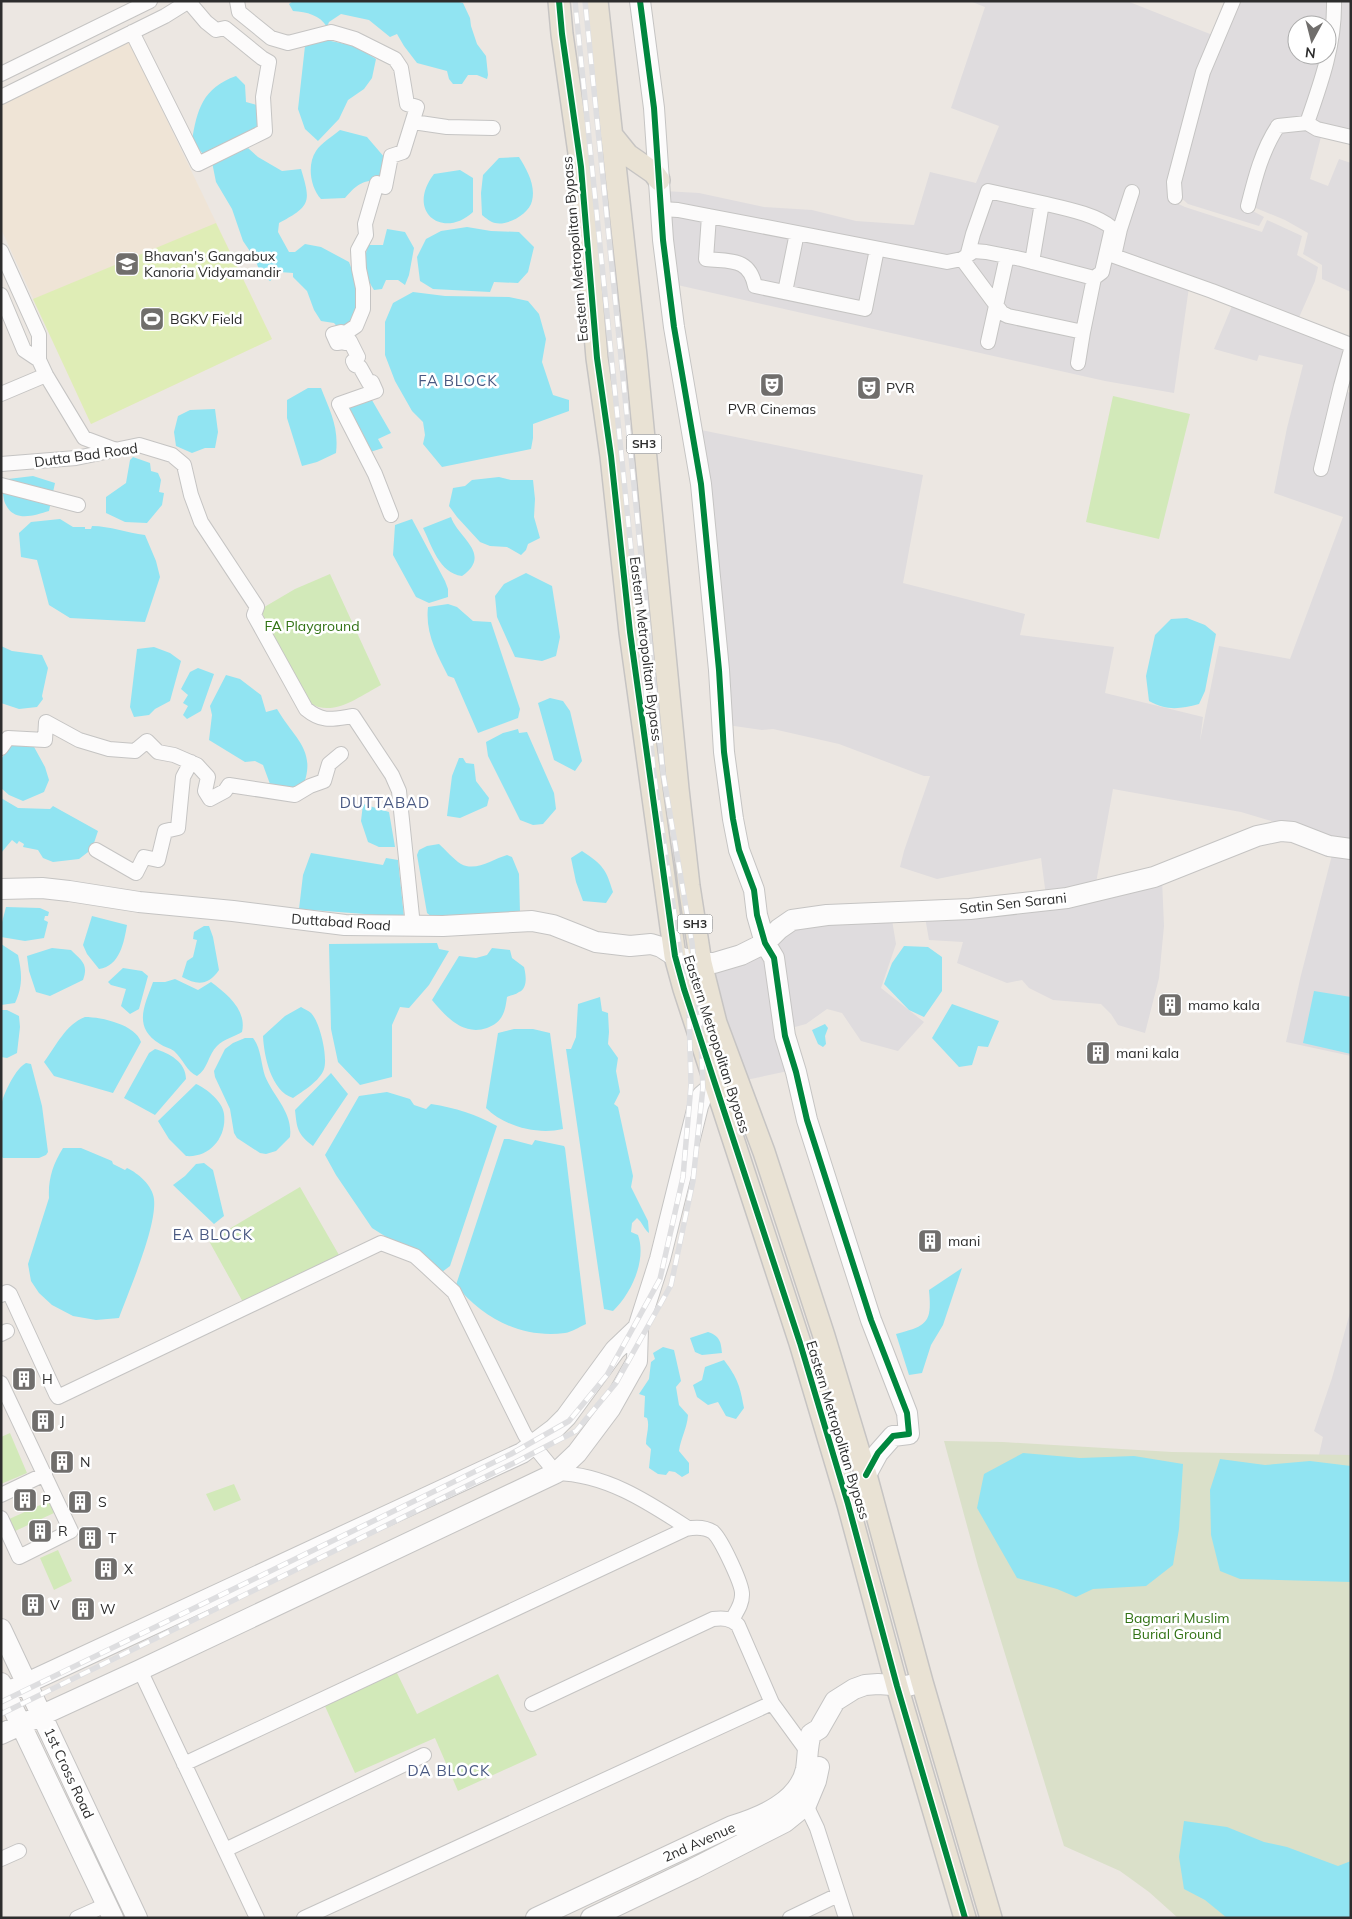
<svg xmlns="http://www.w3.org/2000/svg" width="1352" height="1919" font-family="Mulish,sans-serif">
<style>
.industrial{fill:#dfdcde}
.education{fill:#efe4d6}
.green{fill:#d2e9b9}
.cemetery{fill:#dae0c9}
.pitch{fill:#dfedb6}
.water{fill:#91e4f2}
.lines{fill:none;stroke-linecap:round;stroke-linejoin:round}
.street-casing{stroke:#c5c4c3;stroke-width:16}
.secondary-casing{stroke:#c5c4c3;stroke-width:22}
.primary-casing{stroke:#c6c4c3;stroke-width:24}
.street{stroke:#fcfbfb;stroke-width:14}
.secondary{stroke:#fcfbfb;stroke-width:20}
.primary{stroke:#e9e2d4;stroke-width:21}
.rail-casing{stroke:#dedee0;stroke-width:5.5}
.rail{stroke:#fff;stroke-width:4;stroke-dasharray:11;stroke-linecap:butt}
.cycleway-casing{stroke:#fff;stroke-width:9}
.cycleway{stroke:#00873e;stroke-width:6}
.labels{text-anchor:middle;stroke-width:5;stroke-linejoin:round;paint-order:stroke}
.shield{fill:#fff;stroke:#6c6c6c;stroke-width:1}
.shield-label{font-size:12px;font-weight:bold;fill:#2d2d2d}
.street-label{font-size:14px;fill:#2d2d2d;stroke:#fff}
.poi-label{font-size:14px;fill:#2d2d2d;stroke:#fff;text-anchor:start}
.park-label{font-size:14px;fill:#327215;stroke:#fff}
.neighbourhood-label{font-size:15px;letter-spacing:1px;fill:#495982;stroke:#fff}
</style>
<rect width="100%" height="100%" fill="#ece7e2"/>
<path class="industrial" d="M970 1H1127L1215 36 1174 202 1185 207 1262 232 1267 220 1302 236 1297 255 1318 267 1315 281 1297 322 1117 254 1109 262 1189 287 1174 393 1105 381 673 284 664 191 699 193 764 207 812 210 856 221 914 225 930 172 976 183 999 126 951 108 985 7Z
M1237 1H1330L1327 25H1297V55H1325L1304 121 1276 122 1245 207 1264 217 1259 226 1188 204 1178 195 1207 73Z
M1337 1H1351V134L1318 127 1313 120Z
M1306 127 1321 137 1310 179 1328 186 1339 159 1351 163V292L1322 279V265L1303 254 1308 233 1285 220 1251 206 1271 145 1283 129Z
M1232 306 1347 350 1344 391 1351 393V841L1314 834 1241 812 1113 789 1096 883 1046 896 1041 858 937 879 900 867 904 851 930 776H924L839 744 773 729 762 730 727 725 696 429 923 475 903 583 1025 614 1020 635 1114 647 1105 693 1203 717 1200 741 1219 646 1290 659 1343 517 1274 493 1287 428 1303 365 1259 355 1257 361 1214 349Z
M1332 855 1351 858V1056L1286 1042 1301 975Z
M1162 879 1164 926 1159 978 1145 1033 1118 1025 1111 1014 1101 1004 1053 1000 1029 988 1022 980 1007 983 957 963 963 942 929 940 925 917Z
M892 920 896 944 881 988 924 1022 898 1051 861 1041 842 1013 827 1009 806 1024 780 1031 788 1071 746 1080 708 968 797 923Z
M1351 1309V1455H1319L1323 1437 1314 1431 1332 1378Z"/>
<path class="education" d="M129 41 272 339 91 424 1 229V104Z"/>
<path class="green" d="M1113 396 1190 414 1159 539 1086 522Z
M330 574 381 685C360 696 333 718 310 703L266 623 261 609 295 589Z
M300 1187 339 1255 244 1304 209 1241Z
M10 1433 27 1473 1 1484V1437Z
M234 1484 241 1500 214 1511 206 1494Z
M49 1501 54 1513 13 1532 7 1520Z
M58 1550 72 1581 54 1590 40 1558Z
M396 1671 417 1714 498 1674 537 1755 458 1791 435 1738 355 1773 324 1704Z"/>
<path class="cemetery" d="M944 1441 1003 1442 1172 1452 1351 1455V1918H1178L1149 1892 1120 1871 1064 1846 978 1566Z"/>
<path class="pitch" d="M216 223 272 339 91 424 33 299Z"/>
<path class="water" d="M293 1H455L463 3 470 18 471 26 477 44 486 56 488 75 487 79 477 75H468L462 84H453L449 79 447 71 417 63 404 46 397 34 390 37 369 20 341 14 329 22 327 27C320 15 307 12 293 11L289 4Z
M326 40 355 46 376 59 372 78 364 89 348 100 339 119 318 141 305 129 298 109 305 46Z
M236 76 245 85 246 102 260 106 261 116 255 131 203 154 192 141C197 109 203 88 236 76Z
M340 130 367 137 385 158 383 180C363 180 358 183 345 198L321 199C310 187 307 164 316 151 321 143 333 136 340 130Z
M248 148 258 157 282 171 301 169C311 202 311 206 279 223L278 232 289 252H295L305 244 321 247 349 262 360 291 363 309 342 332 334 323 321 321 314 310 307 291 293 277V273L280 272 270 281 261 274 254 257 243 241 232 209 216 182 212 162Z
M519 157C527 170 536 185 532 201 529 214 508 226 495 223 490 222 486 218 482 215L481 193 483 175 499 158Z
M460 170 473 178V212C443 240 405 212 434 174Z
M467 227 491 231 519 232 534 247 528 272 518 283 494 282 490 292 433 289 420 281 417 257 426 239 441 231Z
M387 229 405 232 414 248 409 275 405 285 398 280H386L382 289 374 290C363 273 363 263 368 245H383Z
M413 292 445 296 509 297 528 301 539 314 546 339 542 362 553 395 569 400V411L533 424V438L531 449 442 467 423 444 425 435 423 422 412 411 395 381 385 355V322L393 303Z
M308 388H321C330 411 339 427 336 453L317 462 302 466 287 418V400Z
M369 395 391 433 378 439 383 448 367 453 343 405Z
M215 409 218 432 215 448H205L192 453 176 446 174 432 178 416 190 410Z
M133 457 150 463 151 471 158 473 161 480 159 492 164 493 162 505 147 523 125 522 106 513V497L126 483 130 460Z
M33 476 55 483 49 511C35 515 15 523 6 505 3 500 3 491 2 486L8 479Z
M499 477 511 480H533L535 499 534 517 540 538 528 544 526 550 521 555 507 547 490 546 480 542 457 517 449 506 453 488 465 486 472 480Z
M451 517C458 538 493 554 462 576 439 573 432 546 423 528Z
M60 519 73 527H85V529H91L92 526C110 526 127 533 145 535L156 561 160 577 145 622 70 618 49 605 37 560 21 557 19 533 31 522Z
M412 519 445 581 448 589V597L429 603 416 597 393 555 395 525Z
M526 573 552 586 560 637 556 656 542 661 515 657 497 617 495 596 504 584Z
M448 604 457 607 473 621 491 622 520 709 518 718 478 733 454 678 448 676C437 654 425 633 428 607Z
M1187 618 1205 625 1216 634 1205 691 1199 704C1180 709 1167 711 1149 701L1146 676 1155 635 1171 619Z
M1 646 12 651 42 655 48 668 42 696 43 699 37 707 19 709 1 703Z
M154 647 170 653 181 661 170 701 155 709 149 715 134 717 130 707 137 649Z
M198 668 214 674 201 711 187 719 183 715 188 706 183 703 188 695 181 689 190 672Z
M226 675 240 679 261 695 266 712 277 709C295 740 319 751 301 791L285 789 270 784 263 765 255 761 245 762 209 740 212 715 210 706Z
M550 698 563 701 570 711 582 761 575 771 554 760 538 703Z
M518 729 519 733 527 732 554 793 556 809 543 824 533 825 520 820 488 756 486 742 503 733Z
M13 744 33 745 45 767 49 780 44 792 23 801 9 795 1 788V759Z
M459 758H463L466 763 474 764 476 781 489 798 487 806 460 818 447 816 452 776Z
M1 798 18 808 50 809 53 806 98 831 92 849 79 859 53 862 43 858 38 850 23 847 24 844 19 841 17 844 12 840 1 853Z
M363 804 389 812 395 847H379L368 842 361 821Z
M439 844C446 850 453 859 461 864 476 872 493 859 507 855L512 857 519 874 520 913 432 917 427 913 417 855 419 850 427 846Z
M582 851C603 865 606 869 613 892L606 903 583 901 576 882 571 858Z
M311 853 383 865 386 858 398 860 404 917 299 909 303 875Z
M6 907 40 908 49 912 48 916H45L44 920 48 922 44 938 25 941 1 937V926Z
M92 916 127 925C124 942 120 966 99 969L87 954 83 945Z
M204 926H209L213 937 219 970C208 986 197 985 182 977L187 961 193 957 197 940 193 939 194 932Z
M437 943 439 949 449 951 429 985 409 1008 400 1007 392 1025V1077L360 1085 338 1062 331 1029 329 944Z
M1 944 18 955C22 973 23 986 15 1003L1 1005Z
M904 946 928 947 942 957V991L924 1017 909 1010 884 984 892 963Z
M52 948 71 950C81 960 89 964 83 980L50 996 36 992 29 971 27 956Z
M492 948 510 950 512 958 524 967C526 975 528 988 519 992 515 995 511 995 507 997 505 1012 503 1022 487 1028 463 1036 446 1017 432 1000L459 956 476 958 487 955Z
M123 968 142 971 148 976 139 1009 130 1014 121 1006 126 989 111 985 108 982Z
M175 979 198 990 211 982C227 994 247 1010 242 1032 234 1037 224 1039 217 1046 208 1055 208 1069 197 1076 187 1072 183 1059 174 1051 170 1048 164 1047 160 1044 132 1027 145 1005 153 982H165Z
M1314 991 1351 997V1054L1303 1043Z
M600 997 602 1011 608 1013 609 1032 608 1044 618 1058 616 1071 620 1092 614 1104 618 1107 633 1176 631 1187 648 1221 649 1233C643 1228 643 1223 637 1218L632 1223 631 1232 638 1235C647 1260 631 1294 613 1311L604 1309 566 1049H571L576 1037 578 1004Z
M952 1004 999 1021 988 1047 978 1046 972 1065 959 1067 932 1038Z
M301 1007C304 1009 309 1011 311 1013 320 1022 328 1057 324 1069 320 1081 303 1091 293 1098 271 1091 264 1056 263 1036L285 1016Z
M1 1010H7L19 1016 20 1027 17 1053 7 1058 1 1057Z
M85 1017C102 1017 136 1025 141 1042L113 1093 54 1076 44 1062C56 1046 66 1024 85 1017Z
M825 1024 828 1028 825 1036 826 1044 823 1047 818 1044 812 1030Z
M514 1029H533L550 1033 563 1129C538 1135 505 1127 486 1108L498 1033Z
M245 1038H253C261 1048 261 1064 265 1076 274 1098 293 1112 290 1137L276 1151 266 1154 260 1153 237 1138 234 1133 230 1109 215 1077 214 1071 225 1049 233 1043Z
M155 1049C169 1053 186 1062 186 1079L155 1115 124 1098 149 1053Z
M26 1063 31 1064 42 1106 48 1152 46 1155 39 1158H3L1 1156C1 1143 0 1114 2 1102 5 1091 16 1068 26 1063Z
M331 1073 348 1094 313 1146C297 1134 297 1128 295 1110Z
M196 1084C206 1088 223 1102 224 1114 227 1137 210 1158 186 1156L169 1139 158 1121Z
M387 1092 410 1099 414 1105 426 1109 431 1104C456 1108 475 1114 497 1126L450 1266 442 1272 372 1228 336 1175 325 1155 359 1096Z
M504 1139H509L532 1145 535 1140 564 1146 565 1148 586 1324C579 1327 572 1332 565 1333 522 1339 482 1318 456 1285Z
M63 1148H81L112 1161 113 1164 125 1170 127 1168C138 1173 153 1186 154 1199 157 1227 129 1290 119 1318L96 1320 73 1316 52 1305 39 1293 31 1281 28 1264 49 1198C48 1179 53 1164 63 1148Z
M204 1163 213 1170 224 1216 214 1224 173 1185 185 1176 196 1164Z
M962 1268 943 1325 931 1345 922 1373 909 1375 896 1334C928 1326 932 1322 929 1290Z
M708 1332C720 1336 721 1342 722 1353L702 1355 695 1352 690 1338Z
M663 1347 674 1350 681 1381 676 1387 679 1405 688 1415C687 1429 681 1437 679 1451L689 1463V1473L682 1477 675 1472 669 1471 666 1475 658 1474 649 1468 651 1449 646 1444C646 1435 650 1426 647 1418L644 1417 645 1396 639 1394 649 1379 651 1362 655 1359 653 1353Z
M724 1360C738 1379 740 1386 744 1408L736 1419 726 1416 718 1402 708 1405 697 1397 693 1385 702 1380 705 1367Z
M1023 1453 1080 1458 1134 1456 1183 1464 1179 1529 1173 1565 1146 1586 1093 1589 1076 1597 1057 1589 1017 1578 977 1508 984 1474Z
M1220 1459 1265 1465 1310 1461 1351 1466V1582L1240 1579 1220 1571 1211 1535 1210 1490Z
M1184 1821 1227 1827 1264 1842 1287 1847 1338 1866 1351 1861V1918H1227L1205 1900 1184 1889 1179 1857Z"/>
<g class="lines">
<defs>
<path id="street" d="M237 1 239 12 271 38 288 43 331 32 355 39 395 59 401 68 407 104 417 107 403 152 391 156 385 187 377 183 365 224 366 235 358 250 359 269 363 288V309L356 326 344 334 341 332 333 334 337 343 344 342 345 343 350 341 358 357 353 361 355 365 360 367 369 383 372 382 376 391 339 404 375 474 391 515
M132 32 198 164 265 131 263 97 269 62 262 58 225 28 216 30 206 22 189 2 192 1
M1 74 150 1
M1 97 165 16 189 1
M413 122 447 127 493 128
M1307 123 1317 129 1351 137
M1132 192 1120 229 1114 256 1212 291 1351 345
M1175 197 1174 182 1203 72 1233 1
M1042 203C1063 208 1096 214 1112 228L1102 272 1094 278
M1248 206C1255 178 1262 150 1278 126L1307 123C1321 83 1335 44 1334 1
M661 209 678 210 709 216 947 262 962 259 974 251 986 252 1021 259 1094 278 1083 332 1008 316 1002 313 962 259
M709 216 706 259C730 262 749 257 755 286L865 309 877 249
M1 251 39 335V360L46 375 84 438 116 450
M968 253 973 234 988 191 1042 203 1032 262
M785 292 797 233
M1 295 24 350 39 360
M988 342 1007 256
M1078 363 1083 332
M1 394 46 375
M1 464 76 458 139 445 172 455 184 465 191 495 201 522 257 607 254 615 306 709C323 723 333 719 353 716L392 775 399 791 413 926
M1321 469 1341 386 1351 350
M1 485 78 505
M1 748 8 738 45 740 46 722 79 740 109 749 135 751 147 741 158 752 174 755 197 765 208 777 205 791 210 799 225 791 229 785 295 795 310 786 324 781 329 764 341 754
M96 850 136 873 144 857 158 860 165 831 178 828 183 777 191 762
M1 1295 7 1292 10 1294 56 1394 58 1397 60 1396 381 1243 415 1256 454 1292 525 1435 556 1473C606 1474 648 1502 688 1528
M1 1334 7 1331
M1 1383 71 1531 19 1557 1 1518
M1 1495 45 1474
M140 1670 257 1918
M532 1704 713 1619C723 1618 730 1618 738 1625L772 1703 807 1751
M184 1764 686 1529C695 1527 705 1527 713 1532 721 1539 743 1585 742 1595 742 1605 736 1612 732 1620
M806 1805 817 1828 846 1918
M225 1850 424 1755
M1 1859 19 1851
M77 1918 106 1905
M304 1918 772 1703
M790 1918 838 1895"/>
<path id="secondary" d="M640 1 654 108 663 240 674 327 701 484 719 670 724 752 733 819 739 850 754 890 757 915 765 943 774 958 785 1036 796 1072 807 1120 871 1320 907 1413 909 1434 893 1436 878 1453 866 1475
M1 889 42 888 69 891 139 902 233 911 345 925 443 926 532 921 553 925 596 942 630 946 651 944 661 947 675 956 701 963H714L741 955 765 943 779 929 792 920 827 915 970 909 1067 898 1154 877 1257 836 1281 831 1293 832 1329 846 1351 849
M1 1629 137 1918
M1 1683 113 1918
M1 1695 522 1453 554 1429 566 1417 615 1350 638 1328
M1 1734 140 1670 556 1473 577 1453 610 1409 637 1361 638 1328 660 1259 698 1106 702 1096 716 1084
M536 1918 732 1826C761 1817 799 1802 806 1769 808 1757 807 1746 811 1734L819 1729 835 1701 854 1689 865 1685 878 1684 907 1686 922 1682
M591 1918 693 1869 785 1822 806 1805 816 1781 819 1767"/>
<path id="primary" d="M559 1 562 34 581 167 597 358 611 456 630 632 675 956 684 989 800 1343 848 1504 897 1686 965 1918
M597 1 636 356 678 789 689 886 701 963 716 1023 764 1152 824 1336 866 1475 922 1682 991 1918
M611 134 628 155 654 173 659 180"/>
</defs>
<use href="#street" class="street-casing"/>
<use href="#secondary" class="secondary-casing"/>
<use href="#primary" class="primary-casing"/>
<use href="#street" class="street"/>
<use href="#secondary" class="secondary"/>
<use href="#primary" class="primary"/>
<defs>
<path id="rail" d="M1 1702 511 1454 569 1421 607 1375 660 1279 683 1177 691 1085 689 1013 654 774 575 1
M1 1714 516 1462 576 1431 616 1383 671 1285 693 1181 703 1087 700 1020 692 943 663 773 585 1"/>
</defs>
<use href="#rail" class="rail-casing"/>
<use href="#rail" class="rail"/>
<defs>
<path id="cycleway" d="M559 1 562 34 581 167 597 358 611 456 630 632 675 956 684 989 800 1343 848 1504 897 1686 965 1918
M640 1 654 108 663 240 674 327 701 484 719 670 724 752 733 819 739 850 754 890 757 915 765 943 774 958 785 1036 796 1072 807 1120 871 1320 907 1413 909 1434 893 1436 878 1453 866 1475"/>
</defs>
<use href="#cycleway" class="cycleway-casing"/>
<use href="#cycleway" class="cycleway"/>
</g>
<defs>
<symbol id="school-square" viewBox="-11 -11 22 22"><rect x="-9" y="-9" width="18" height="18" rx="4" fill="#706e6c" stroke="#fff"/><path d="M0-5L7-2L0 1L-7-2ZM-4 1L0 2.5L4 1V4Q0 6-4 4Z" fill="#fff"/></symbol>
<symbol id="stadium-square" viewBox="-11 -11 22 22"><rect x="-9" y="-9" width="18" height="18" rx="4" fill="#706e6c" stroke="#fff"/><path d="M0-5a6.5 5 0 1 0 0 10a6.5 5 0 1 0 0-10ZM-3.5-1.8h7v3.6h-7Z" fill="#fff"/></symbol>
<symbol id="theatre-square" viewBox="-11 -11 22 22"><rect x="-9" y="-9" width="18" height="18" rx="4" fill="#706e6c" stroke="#fff"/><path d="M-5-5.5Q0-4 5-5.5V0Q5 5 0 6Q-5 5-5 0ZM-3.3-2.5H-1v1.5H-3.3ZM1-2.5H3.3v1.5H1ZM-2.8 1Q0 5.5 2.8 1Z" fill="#fff"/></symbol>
<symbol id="building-square" viewBox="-11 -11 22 22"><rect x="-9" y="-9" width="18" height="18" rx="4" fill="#706e6c" stroke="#fff"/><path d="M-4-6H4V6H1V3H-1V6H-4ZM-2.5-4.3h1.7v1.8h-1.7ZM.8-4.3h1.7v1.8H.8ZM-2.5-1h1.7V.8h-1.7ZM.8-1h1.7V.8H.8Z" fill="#fff"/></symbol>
</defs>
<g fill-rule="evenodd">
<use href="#school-square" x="113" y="250" width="28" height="28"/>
<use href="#stadium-square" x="138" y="305" width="28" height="28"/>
<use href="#theatre-square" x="758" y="371" width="28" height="28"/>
<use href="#theatre-square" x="855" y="374" width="28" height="28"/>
<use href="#building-square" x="1156" y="991" width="28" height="28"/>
<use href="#building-square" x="1084" y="1039" width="28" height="28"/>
<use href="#building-square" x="916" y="1227" width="28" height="28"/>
<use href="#building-square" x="10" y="1365" width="28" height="28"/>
<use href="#building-square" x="29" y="1407" width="28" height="28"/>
<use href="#building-square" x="48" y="1448" width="28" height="28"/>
<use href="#building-square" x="11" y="1486" width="28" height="28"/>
<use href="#building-square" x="66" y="1488" width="28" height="28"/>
<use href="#building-square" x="26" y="1517" width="28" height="28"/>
<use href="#building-square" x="76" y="1524" width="28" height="28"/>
<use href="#building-square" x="92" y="1555" width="28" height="28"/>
<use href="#building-square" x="19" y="1591" width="28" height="28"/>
<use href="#building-square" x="69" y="1595" width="28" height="28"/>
</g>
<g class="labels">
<g class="shield">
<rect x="626.5" y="434.5" width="35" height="19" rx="4"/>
<rect x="677.5" y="914.5" width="35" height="19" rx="4"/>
</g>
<g class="shield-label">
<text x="644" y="448">SH3</text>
<text x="695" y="928">SH3</text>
</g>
<g class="street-label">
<text transform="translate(575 249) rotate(-95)" y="5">Eastern Metropolitan Bypass</text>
<text transform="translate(86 455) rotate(-8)" y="5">Dutta Bad Road</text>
<text transform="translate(646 649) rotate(83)" y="5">Eastern Metropolitan Bypass</text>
<text transform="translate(1013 903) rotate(-6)" y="5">Satin Sen Sarani</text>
<text transform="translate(341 922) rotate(4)" y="5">Duttabad Road</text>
<text transform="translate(717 1044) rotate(72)" y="5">Eastern Metropolitan Bypass</text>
<text transform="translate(838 1430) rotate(73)" y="5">Eastern Metropolitan Bypass</text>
<text transform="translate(69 1773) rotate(65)" y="5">1st Cross Road</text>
<text transform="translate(699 1842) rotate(-24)" y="5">2nd Avenue</text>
</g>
<g class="poi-label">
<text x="144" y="261">Bhavan's Gangabux<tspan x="144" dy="16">Kanoria Vidyamandir</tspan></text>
<text x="170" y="324">BGKV Field</text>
<text x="886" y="393">PVR</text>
<text x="772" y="414" text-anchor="middle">PVR Cinemas</text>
<text x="1188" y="1010">mamo kala</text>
<text x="1116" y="1058">mani kala</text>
<text x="948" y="1246">mani</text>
<text x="42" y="1384">H</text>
<text x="60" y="1426">J</text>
<text x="80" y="1467">N</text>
<text x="42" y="1505">P</text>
<text x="98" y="1507">S</text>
<text x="58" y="1536">R</text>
<text x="108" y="1543">T</text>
<text x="124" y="1574">X</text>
<text x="50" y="1610">V</text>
<text x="100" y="1614">W</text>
</g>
<g class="park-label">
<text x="312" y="631">FA Playground</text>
<text x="1177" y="1623">Bagmari Muslim<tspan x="1177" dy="16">Burial Ground</tspan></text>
</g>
<g class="neighbourhood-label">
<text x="458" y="386">FA BLOCK</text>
<text x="385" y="808">DUTTABAD</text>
<text x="213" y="1240">EA BLOCK</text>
<text x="449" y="1776">DA BLOCK</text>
</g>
</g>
<rect width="1352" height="1919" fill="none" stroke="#2d2d2d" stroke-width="5"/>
<g transform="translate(1312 40) rotate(187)"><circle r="24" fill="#ffffff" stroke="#ababab"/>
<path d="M0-4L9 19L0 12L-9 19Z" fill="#706e6c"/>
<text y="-8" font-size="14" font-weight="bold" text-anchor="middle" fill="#2d2d2d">N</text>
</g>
</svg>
